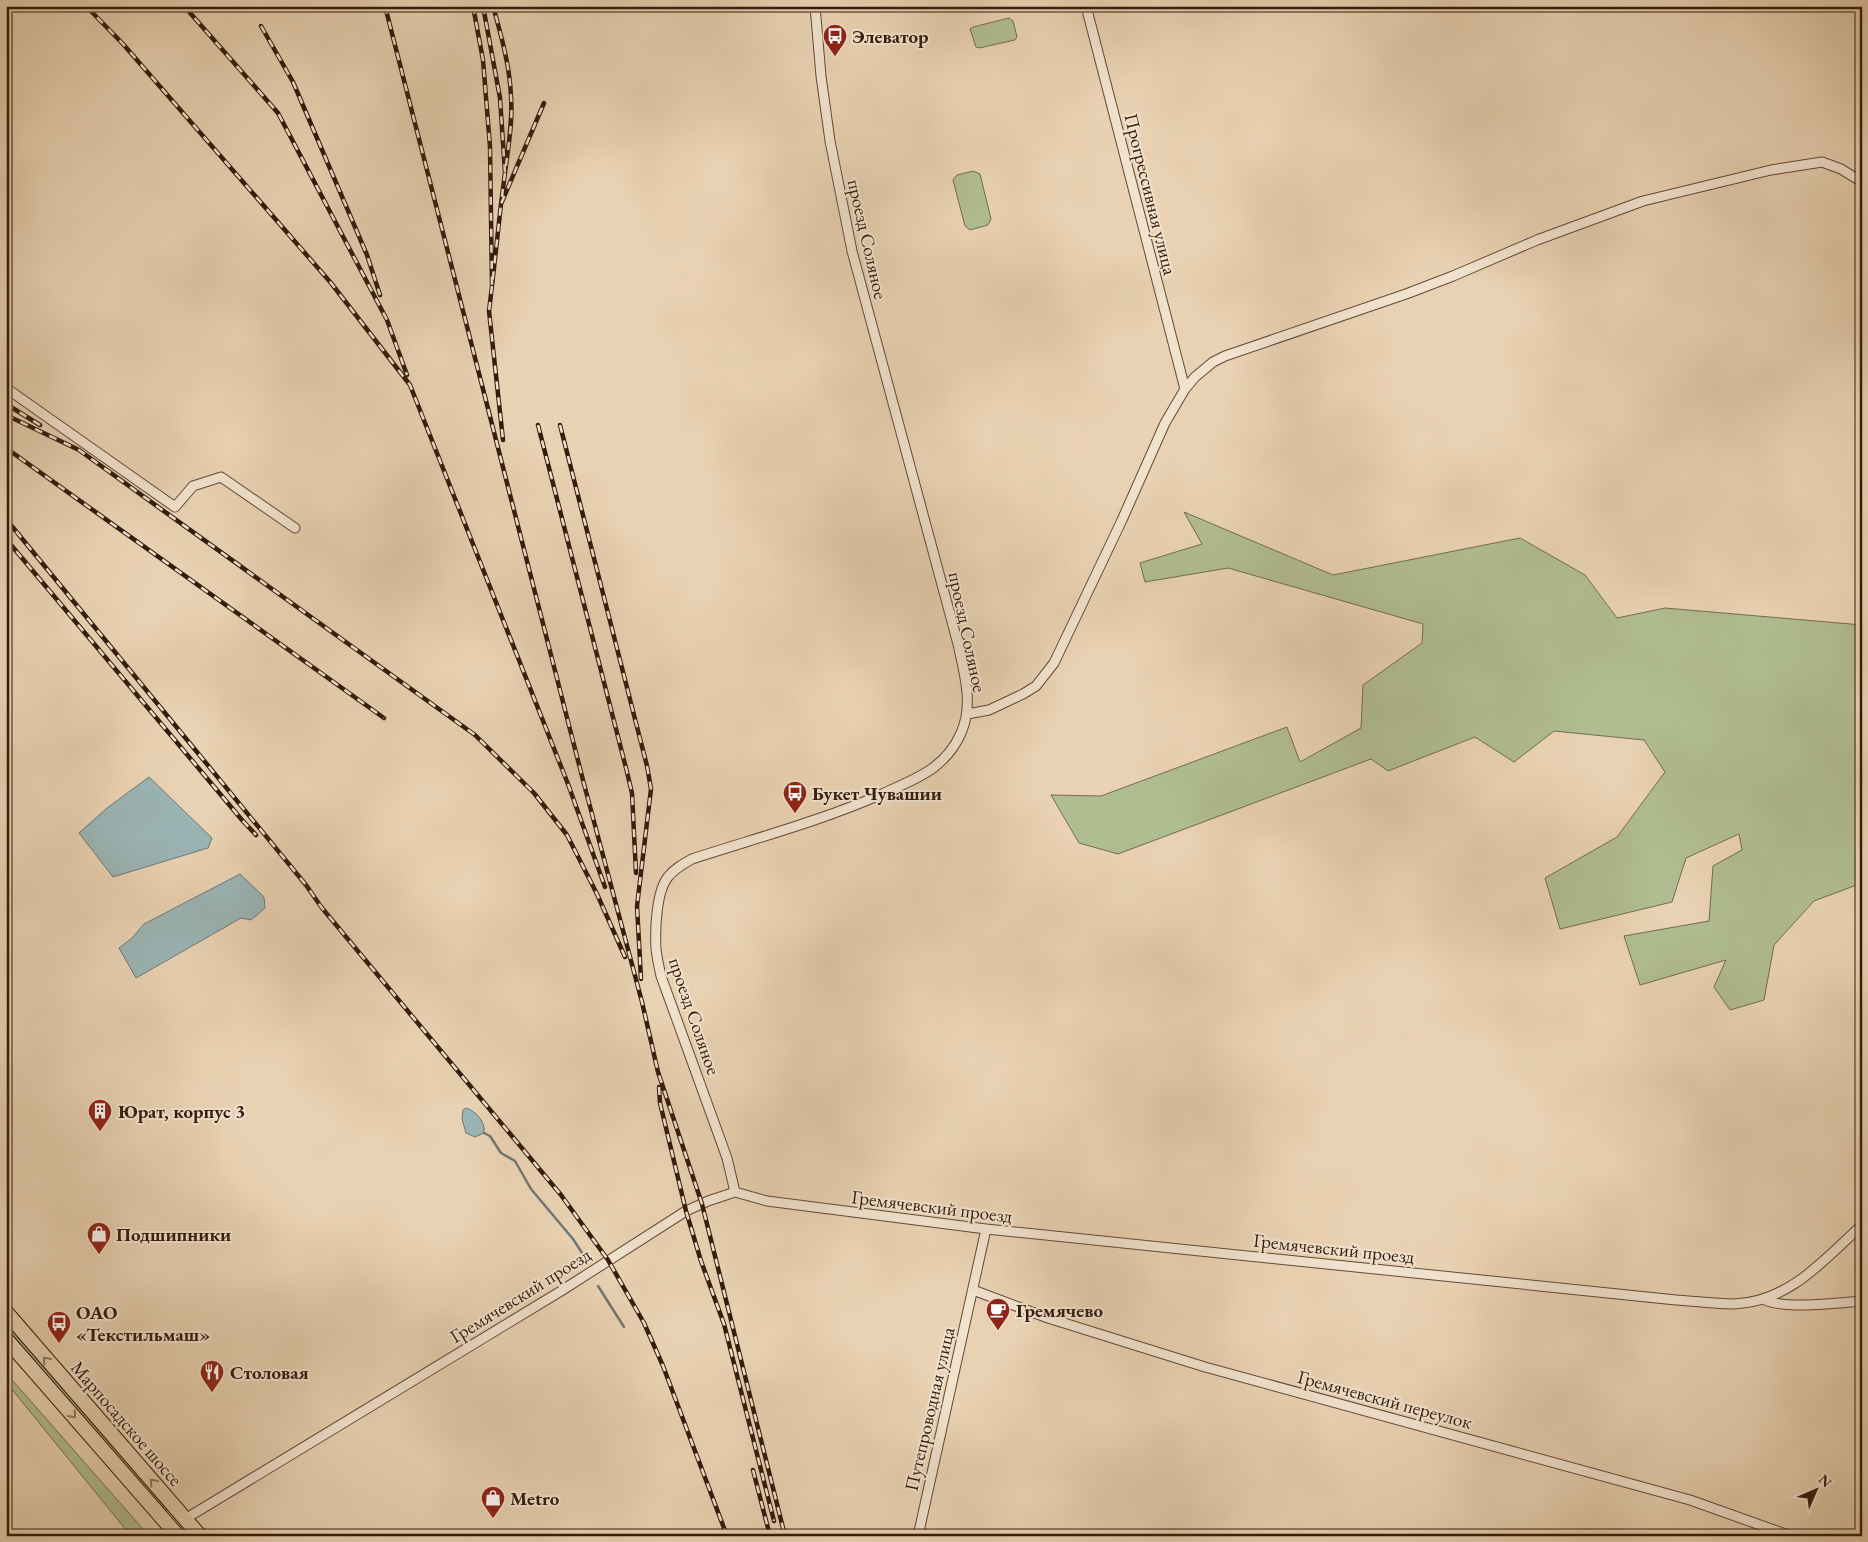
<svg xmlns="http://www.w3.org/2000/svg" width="1868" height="1542" font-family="'EB Garamond',serif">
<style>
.green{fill:#b0bd91;stroke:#726c4e}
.water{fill:#9ab5b6;stroke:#717772}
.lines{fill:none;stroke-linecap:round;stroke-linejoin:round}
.stream{stroke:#717772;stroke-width:2.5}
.street-casing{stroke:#614936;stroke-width:11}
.primary-casing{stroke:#341b0c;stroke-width:16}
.street{stroke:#f1e2ce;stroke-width:9}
.primary{stroke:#e9d2b3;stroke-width:14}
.rail-casing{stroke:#341b0c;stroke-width:4.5}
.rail{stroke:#f1e2ce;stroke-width:2.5;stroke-dasharray:8;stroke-linecap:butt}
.oneway{stroke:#8e7660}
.labels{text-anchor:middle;stroke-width:4;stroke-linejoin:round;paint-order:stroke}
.poi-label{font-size:19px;font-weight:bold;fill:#341b0c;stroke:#f1e2ce;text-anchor:start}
.street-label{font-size:19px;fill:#341b0c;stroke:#f1e2ce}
</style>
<rect width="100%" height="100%" fill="#e9d2b3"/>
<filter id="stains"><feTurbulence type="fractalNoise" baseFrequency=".004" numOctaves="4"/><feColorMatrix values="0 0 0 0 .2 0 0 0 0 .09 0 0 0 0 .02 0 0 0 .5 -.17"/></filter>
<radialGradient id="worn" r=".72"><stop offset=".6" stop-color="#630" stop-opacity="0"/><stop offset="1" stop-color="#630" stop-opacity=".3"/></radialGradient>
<path class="green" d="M1009 18 1013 21 1017 37 1015 40 979 48 976 47 970 29 973 27Z
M973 171 980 174 991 219 988 225 970 230 965 226 953 180 957 175Z
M1184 512 1333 575 1520 538 1585 575 1617 618 1665 608 1862 625V883L1814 901 1774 945 1764 1000 1730 1010 1714 987 1726 960 1640 985 1624 936 1709 921 1713 866 1742 850 1739 834 1686 858 1672 902 1560 929 1545 878 1617 837 1665 772 1644 740 1554 731 1514 762 1475 737 1388 771 1371 759 1118 854 1079 843 1051 795 1101 796 1287 727 1300 762 1361 728 1363 685 1422 643 1423 624 1228 568 1145 582 1140 563 1202 544Z
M6 1324 167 1510 165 1512 6 1327Z
M6 1373 143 1529 135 1536H131L6 1382Z"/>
<path class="water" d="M149 777 212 838 208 848 113 877 79 833 107 808Z
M240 874 264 897 265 908 251 920 241 918 136 978 119 948 132 938 144 924Z
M466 1108C476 1111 486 1122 484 1133L475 1137 466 1133 462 1119 463 1110Z"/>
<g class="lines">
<path class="stream" d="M484 1133 490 1136 501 1153 515 1161 531 1189 573 1239 586 1259
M598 1286 624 1327"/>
<defs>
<path id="street" d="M1086 6 1185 389
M6 388 175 507 193 486 221 477 295 528
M967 714 989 710 1023 694 1036 686 1054 663 1122 520 1165 423 1185 389 1195 377 1213 362 1225 356 1406 294 1453 276 1537 240 1643 201 1771 170 1822 162 1841 169 1862 182
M735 1192 727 1158 661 976C659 967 657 958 656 949 655 930 656 892 668 877 674 869 683 864 692 859 756 838 821 821 882 794 899 786 918 779 933 768 945 759 955 747 961 733 974 704 964 673 958 644L852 251 830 141 821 76 815 6
M973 1290 1048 1318 1205 1367 1690 1500 1791 1536
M1763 1299C1783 1310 1837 1303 1862 1301
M185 1519 561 1291 686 1211 708 1201 735 1192 767 1201 986 1229 1676 1300C1695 1301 1715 1304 1734 1304 1789 1302 1824 1260 1862 1225
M918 1536 986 1229"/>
<path id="primary" d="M6 1312 200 1536
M6 1339 178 1536"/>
</defs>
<use href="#street" class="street-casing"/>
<use href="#primary" class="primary-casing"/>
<use href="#street" class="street"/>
<use href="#primary" class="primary"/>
<defs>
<path id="rail" d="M86 6 123 44 331 283 410 385 568 784 605 887
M184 6 278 113 387 320 407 375
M385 6 584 784 642 1002 658 1072 702 1204 785 1536
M473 6 483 60 490 147 492 286 501 204
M483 6 500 98 505 173C508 148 513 122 511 97 510 66 501 35 493 6
M261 26 293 82 367 255 380 295
M505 173 501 204 544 103
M492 286 489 311 503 440
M6 404 40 425
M6 415 79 450 475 735 534 793 567 835 597 894 625 957
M538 425 626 768 632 793 636 873
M560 425 647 766 651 789 637 906 641 979
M6 448 384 718
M6 519 306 885 322 908 561 1195 608 1260 644 1323 663 1366 727 1536
M6 539 242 820 256 835
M659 1087 660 1103 686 1211 701 1261 724 1324 774 1521
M753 1470 770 1536"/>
</defs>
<use href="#rail" class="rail-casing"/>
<use href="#rail" class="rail"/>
</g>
<defs><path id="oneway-chevron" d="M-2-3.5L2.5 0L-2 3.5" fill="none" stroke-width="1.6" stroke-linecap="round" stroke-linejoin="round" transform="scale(1.25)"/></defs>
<g class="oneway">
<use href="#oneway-chevron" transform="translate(46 1360) rotate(-131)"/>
<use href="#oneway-chevron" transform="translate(73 1415) rotate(49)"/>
<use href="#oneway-chevron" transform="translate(153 1482) rotate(-131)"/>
</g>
<defs>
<symbol id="bus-pin" viewBox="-11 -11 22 30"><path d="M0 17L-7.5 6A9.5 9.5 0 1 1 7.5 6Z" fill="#8f2418" stroke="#f1e2ce"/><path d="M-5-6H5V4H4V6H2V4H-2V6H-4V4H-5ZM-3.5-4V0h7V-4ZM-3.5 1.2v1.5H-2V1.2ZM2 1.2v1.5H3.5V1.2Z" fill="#fff"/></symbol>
<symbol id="building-pin" viewBox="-11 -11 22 30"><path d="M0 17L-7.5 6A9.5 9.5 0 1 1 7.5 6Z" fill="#8f2418" stroke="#f1e2ce"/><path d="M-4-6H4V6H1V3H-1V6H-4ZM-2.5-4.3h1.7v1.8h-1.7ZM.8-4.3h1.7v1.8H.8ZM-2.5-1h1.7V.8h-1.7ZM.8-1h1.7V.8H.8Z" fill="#fff"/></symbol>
<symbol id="shop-pin" viewBox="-11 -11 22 30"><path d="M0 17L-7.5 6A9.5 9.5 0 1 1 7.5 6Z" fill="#8f2418" stroke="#f1e2ce"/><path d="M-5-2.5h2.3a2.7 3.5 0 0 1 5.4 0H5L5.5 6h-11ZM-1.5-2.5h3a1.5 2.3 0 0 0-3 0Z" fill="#fff"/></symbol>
<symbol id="cafe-pin" viewBox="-11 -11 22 30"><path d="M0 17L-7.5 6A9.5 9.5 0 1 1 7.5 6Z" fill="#8f2418" stroke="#f1e2ce"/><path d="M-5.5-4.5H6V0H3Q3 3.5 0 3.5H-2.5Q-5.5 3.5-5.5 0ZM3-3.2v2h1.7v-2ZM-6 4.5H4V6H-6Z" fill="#fff"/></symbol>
<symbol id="restaurant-pin" viewBox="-11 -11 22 30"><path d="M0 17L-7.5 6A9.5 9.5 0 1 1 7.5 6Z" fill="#8f2418" stroke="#f1e2ce"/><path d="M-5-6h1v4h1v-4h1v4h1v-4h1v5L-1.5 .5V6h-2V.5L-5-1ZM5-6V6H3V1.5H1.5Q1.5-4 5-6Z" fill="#fff"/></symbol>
</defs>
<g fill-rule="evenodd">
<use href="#bus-pin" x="821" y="22" width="28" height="38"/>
<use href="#bus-pin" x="781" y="779" width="28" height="38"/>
<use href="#building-pin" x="86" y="1097" width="28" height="38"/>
<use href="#shop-pin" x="85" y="1220" width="28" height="38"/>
<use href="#cafe-pin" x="984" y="1296" width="28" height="38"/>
<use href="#bus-pin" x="45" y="1309" width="28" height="38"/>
<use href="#restaurant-pin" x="198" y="1358" width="28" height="38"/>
<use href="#shop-pin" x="479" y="1484" width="28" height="38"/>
</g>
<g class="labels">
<g class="poi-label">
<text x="852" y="43">Элеватор</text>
<text x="812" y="800">Букет Чувашии</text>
<text x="118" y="1118">Юрат, корпус 3</text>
<text x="116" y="1241">Подшипники</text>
<text x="1016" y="1317">Гремячево</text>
<text x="76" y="1319">ОАО<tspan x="76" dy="22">«Текстильмаш»</tspan></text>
<text x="230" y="1379">Столовая</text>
<text x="510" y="1505">Metro</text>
</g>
<g class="street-label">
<text transform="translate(1151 194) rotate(76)" y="7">Прогрессивная улица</text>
<text transform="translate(868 239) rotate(77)" y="7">проезд Соляное</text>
<text transform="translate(968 632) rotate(78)" y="7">проезд Соляное</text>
<text transform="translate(695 1016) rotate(71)" y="7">проезд Соляное</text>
<text transform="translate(932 1206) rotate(7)" y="7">Гремячевский проезд</text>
<text transform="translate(1334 1248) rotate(6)" y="7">Гремячевский проезд</text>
<text transform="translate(520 1295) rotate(-32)" y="7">Гремячевский проезд</text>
<text transform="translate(1385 1399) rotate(15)" y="7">Гремячевский переулок</text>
<text transform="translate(929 1409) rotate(-77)" y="7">Путепроводная улица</text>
<text transform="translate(127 1423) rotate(49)" y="7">Марпосадское шоссе</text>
</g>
</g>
<rect width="1868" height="1542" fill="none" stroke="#e9d2b3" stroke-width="25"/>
<rect x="8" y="8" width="1853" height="1527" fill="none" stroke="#341b0c" stroke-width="2.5"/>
<rect x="12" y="12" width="1843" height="1517" fill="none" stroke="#341b0c"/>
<g transform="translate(1816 1490) rotate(45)" stroke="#f1e2ce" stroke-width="4" paint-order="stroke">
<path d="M0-4L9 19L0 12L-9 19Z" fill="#341b0c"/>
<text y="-8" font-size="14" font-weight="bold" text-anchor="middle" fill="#341b0c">N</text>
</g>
<rect width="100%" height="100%" filter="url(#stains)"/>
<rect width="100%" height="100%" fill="url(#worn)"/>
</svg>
